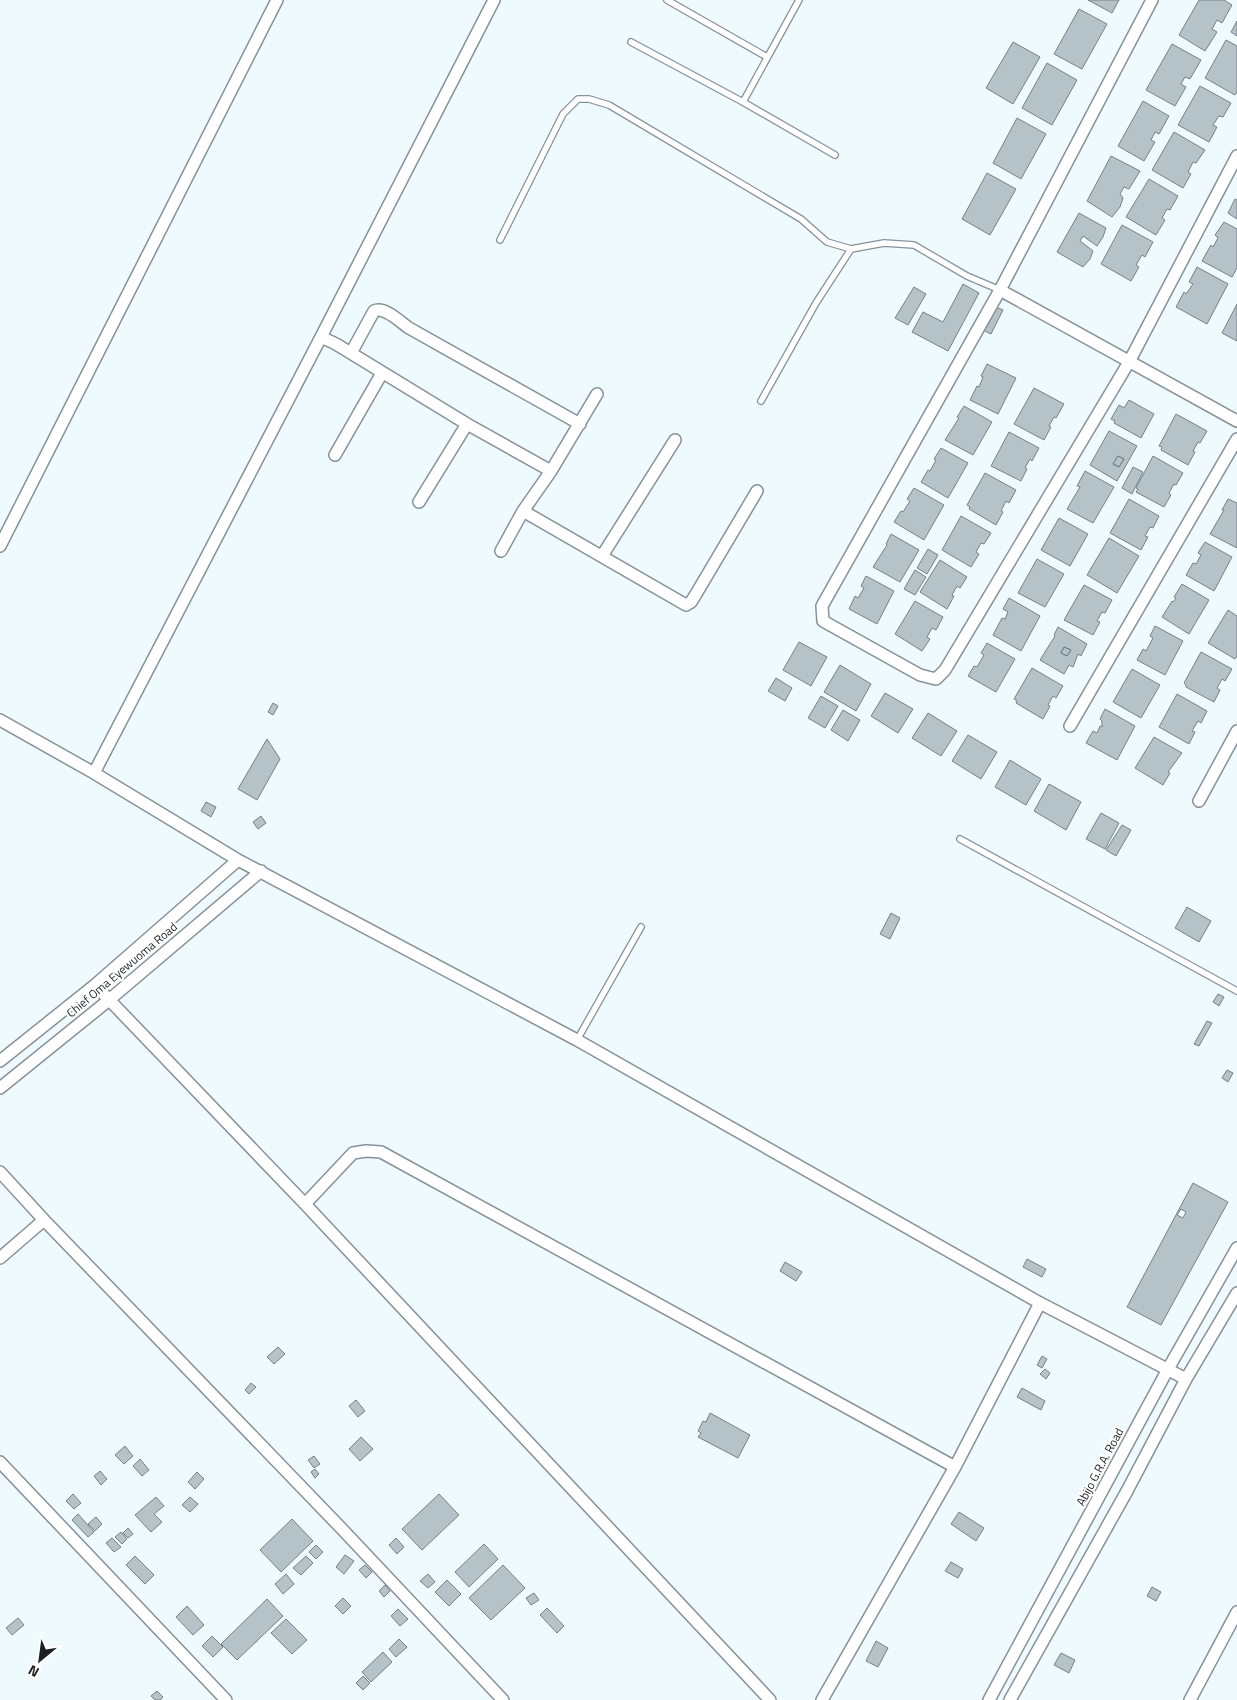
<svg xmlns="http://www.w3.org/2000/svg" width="1237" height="1700" font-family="'Titillium Web',sans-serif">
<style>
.building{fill:#b5c2c8;stroke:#758186;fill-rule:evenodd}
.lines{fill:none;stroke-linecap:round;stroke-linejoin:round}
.service-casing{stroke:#869298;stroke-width:8}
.minor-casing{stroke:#869298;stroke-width:14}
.service{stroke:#fff;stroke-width:5.5}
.minor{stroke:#fff;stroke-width:11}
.labels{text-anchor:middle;stroke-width:4.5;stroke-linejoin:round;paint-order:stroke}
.street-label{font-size:12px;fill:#1b2022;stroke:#fff}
</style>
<rect width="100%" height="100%" fill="#effafe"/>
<path class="building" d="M1088 0H1119L1112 13Z
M1199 0H1224L1232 5 1222 23 1217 20 1212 29 1217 32 1205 51 1179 35Z
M1079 9 1107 24 1082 69 1054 54Z
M1237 21V36L1231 32Z
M1226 40 1237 46V92L1235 95 1205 78Z
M1013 42 1040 57 1013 104 986 88Z
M1172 44 1201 60 1190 79 1185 77 1181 84 1186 87 1175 106 1146 90Z
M1047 63 1077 80 1052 125 1022 108Z
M1200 86 1231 103 1223 117 1219 116 1213 125 1217 127 1209 142 1178 125Z
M1143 101 1169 116 1159 134 1155 132 1151 140 1155 142 1144 161 1118 146Z
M1017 118 1046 134 1021 179 993 163Z
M1174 132 1205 150 1196 163 1193 162 1188 172 1191 174 1183 188 1152 170Z
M1111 156 1140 171 1129 189 1124 187 1120 194 1123 198 1120 207 1112 217 1087 201Z
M987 173 1016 189 990 235 962 219Z
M1149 179 1178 196 1170 210 1167 209 1162 218 1165 220 1156 235 1126 217Z
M1235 199 1237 200V219L1228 213Z
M1079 213 1106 228 1103 237 1097 246 1083 236 1080 241 1093 251 1090 259 1083 267 1057 252Z
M1224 222 1237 229V268L1232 277 1202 261 1211 245 1213 247 1218 238 1215 235Z
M1122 225 1153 242 1145 257 1142 255 1136 265 1139 267 1131 281 1101 264Z
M1197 267 1228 284 1207 324 1176 307 1184 292 1186 294 1193 284 1189 282Z
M963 284 979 293 948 351 912 332 923 312 943 322Z
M914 287 926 294 908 325 895 318Z
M1237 304V341L1222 333Z
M996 307 1003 310 991 334 983 330Z
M987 364 1016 378 998 414 970 400 977 386 979 387 983 377 981 376Z
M1034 388 1064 404 1056 418 1054 417 1049 426 1051 427 1044 440 1014 424Z
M1129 400 1154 414 1141 438 1114 423 1115 421 1111 419 1119 405 1124 408Z
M964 406 992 422 973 455 945 440 959 418 957 417Z
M1176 414 1207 431 1200 443 1198 442 1193 451 1195 452 1188 465 1161 450 1162 447 1159 446Z
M1109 431 1137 446 1117 481 1090 465ZM1118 456 1124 459 1119 467 1113 464Z
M1009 432 1039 448 1032 461 1030 459 1025 468 1027 469 1021 481 991 466Z
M941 448 968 463 948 498 921 482 928 470 930 471 936 460 934 459Z
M1118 456 1124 459 1119 467 1113 464Z
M1153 456 1183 473 1176 485 1174 484 1169 493 1171 495 1164 507 1136 492 1138 489 1136 488Z
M1133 467 1143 472 1132 494 1122 488Z
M1085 471 1114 487 1093 523 1067 509 1080 487 1077 486Z
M985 473 1016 490 1009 503 1006 501 1001 511 1003 512 996 525 969 509 970 507 967 505Z
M914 488 944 505 924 540 894 522 901 511 903 512 910 501 907 499Z
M1129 499 1159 516 1153 528 1150 527 1145 536 1148 537 1141 550 1110 533Z
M1228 499 1237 503V548L1210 534 1224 510H1222Z
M961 516 991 533 984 544 981 543 976 552 979 554 971 567 942 550Z
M1059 518 1088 534 1070 566 1041 550Z
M891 534 919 550 900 582 873 567 887 545 886 544Z
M1109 538 1139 556 1117 593 1087 575Z
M1205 542 1232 557 1214 591 1186 575 1193 563 1196 564 1201 555 1198 553Z
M928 549 938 555 927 574 917 568Z
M1037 559 1064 574 1045 607 1018 593Z
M940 560 967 577 960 588 957 586 952 595 954 596 947 609 920 592Z
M915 570 926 577 915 595 904 589Z
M866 576 894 591 877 624 849 609 855 596 858 598 864 588 861 586Z
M1182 584 1209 600 1189 634 1162 617 1172 601 1173 602 1176 598 1174 597Z
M1084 585 1112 600 1105 613 1102 612 1097 621 1100 622 1093 635 1064 620Z
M1009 598 1040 616 1021 651 993 635 1002 618 1005 619 1008 612 1003 609Z
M915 601 943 617 936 630 932 628 927 637 930 639 922 651 895 634Z
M1228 610 1237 616V656L1235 659 1208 643Z
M1155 626 1183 641 1165 675 1137 660 1143 649 1146 651 1153 638 1150 636Z
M1058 627 1087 644 1081 656 1078 654 1073 667 1069 665 1064 674 1040 660 1055 636 1054 635ZM1064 647 1071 650 1067 656 1061 653Z
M799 642 827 657 811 686 783 670Z
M987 643 1015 659 996 692 968 676 974 666 977 667 984 655 981 653Z
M1064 647 1071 650 1067 656 1061 653Z
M1201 652 1232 669 1225 681 1222 679 1217 688 1220 690 1214 702 1186 687V685L1184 683Z
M840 665 871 684 856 711 824 692Z
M1032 668 1063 686 1056 698 1053 696 1048 705 1050 706 1043 719 1016 703 1017 701 1014 699Z
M1132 669 1160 685 1141 718 1113 702Z
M776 678 792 688 785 701 768 691Z
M885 693 913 709 898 733 871 716Z
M1177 694 1207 711 1201 723 1198 721 1192 731 1195 732 1189 744 1159 727Z
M821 696 838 706 825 728 808 718Z
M273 703 278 706 273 715 268 712Z
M1105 709 1135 726 1117 760 1086 743 1093 731 1097 733 1100 726 1102 727V721L1100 719Z
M843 710 860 720 848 741 831 730Z
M928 713 957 731 941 756 912 738Z
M968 735 997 752 981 779 952 761Z
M1154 737 1182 753 1168 772 1170 773 1163 785 1135 768Z
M267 739 280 759 257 800 238 789Z
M1010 760 1041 779 1026 805 995 787Z
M1049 784 1081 802 1066 830 1034 811Z
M206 802 216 807 211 817 201 811Z
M1101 813 1119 823 1105 849 1086 839Z
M261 816 266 823 258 829 253 822Z
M1122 825 1131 830 1116 856 1106 850Z
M1187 907 1211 921 1199 942 1175 928Z
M891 913 900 918 890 939 880 934Z
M1218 994 1224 997 1219 1006 1213 1002Z
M1207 1021 1212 1023 1199 1046 1194 1044Z
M1227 1070 1233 1073 1228 1082 1222 1078Z
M1193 1183 1228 1202 1161 1325 1127 1307Z
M1181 1209 1186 1212 1183 1218 1177 1215Z
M1027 1259 1046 1269 1042 1277 1023 1267Z
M785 1262 802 1272 796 1281 780 1271Z
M278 1347 285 1354 274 1364 267 1357Z
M1042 1356 1047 1359 1042 1368 1037 1365Z
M1045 1369 1050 1373 1046 1379 1040 1374Z
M251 1383 256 1387 249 1394 245 1390Z
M1022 1388 1045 1401 1041 1410 1017 1397Z
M356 1400 365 1411 358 1417 349 1406Z
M710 1413 750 1435 738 1458 698 1437 701 1433 698 1431 703 1421 706 1422Z
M361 1437 373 1449 360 1461 349 1449Z
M125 1446 133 1456 124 1464 115 1455Z
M314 1456 320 1464 314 1468 308 1460Z
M140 1459 149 1470 142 1476 133 1466Z
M315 1469 319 1474 315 1478 311 1472Z
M100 1471 107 1479 101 1485 94 1476Z
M197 1472 204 1479 195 1489 188 1482Z
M73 1494 81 1503 74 1509 66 1501Z
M439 1494 459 1515 422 1550 402 1529Z
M156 1497 164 1506 154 1514 162 1522 151 1532 135 1515Z
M190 1497 198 1504 190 1512 182 1505Z
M959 1512 984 1528 976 1541 951 1524Z
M78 1514 94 1532 88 1537 72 1520Z
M96 1517 102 1524 95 1531 88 1524Z
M292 1519 313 1541 281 1572 260 1550Z
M128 1528 133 1534 128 1538 123 1533Z
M121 1532 127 1539 122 1544 115 1537Z
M112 1538 121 1547 114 1552 106 1543Z
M396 1538 404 1547 397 1554 389 1545Z
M484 1544 498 1559 469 1587 455 1572Z
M316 1545 323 1552 316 1559 309 1552Z
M345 1555 354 1561 344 1574 336 1567Z
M135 1556 154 1575 145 1584 126 1565Z
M306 1556 313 1563 301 1575 293 1568Z
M951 1562 963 1569 958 1578 945 1571Z
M365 1565 372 1572 366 1578 359 1570Z
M503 1565 525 1588 491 1620 469 1598Z
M286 1574 294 1584 283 1594 275 1584Z
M428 1574 435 1582 428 1588 420 1581Z
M447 1580 461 1594 449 1606 435 1592Z
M385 1585 390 1591 384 1597 379 1591Z
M1152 1587 1161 1592 1156 1601 1147 1596Z
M534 1593 539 1600 531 1605 526 1598Z
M343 1598 351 1606 343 1614 335 1606Z
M267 1599 283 1616 237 1660 221 1644Z
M187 1606 204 1625 193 1635 176 1617Z
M547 1608 564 1626 557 1633 540 1615Z
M398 1609 408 1619 400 1626 391 1616Z
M18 1618 24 1625 12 1635 6 1628Z
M286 1619 307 1640 292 1654 271 1633Z
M212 1636 223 1647 213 1657 202 1646Z
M399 1639 407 1647 396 1657 389 1649Z
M876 1641 888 1648 878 1667 866 1661Z
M383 1652 392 1662 371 1682 362 1672Z
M1061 1653 1075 1660 1069 1673 1054 1665Z
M363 1676 370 1683 363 1690 356 1683Z
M157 1691 163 1697 160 1700H155L151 1696Z"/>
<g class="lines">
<defs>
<path id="service" d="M667 0 767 57
M799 0 743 102 835 155
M631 42 743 102
M500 240 563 114 578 99H589L609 105 801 219 827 242 851 249 884 243 914 245 967 276 1000 290
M761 401 816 303 851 249
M960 839 1237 991
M577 1040 641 927"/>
<path id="minor" d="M1152 0 1000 290 822 606 823 621 920 675 936 679 945 670 1129 362 1237 156
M1000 290 1237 421
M321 337 336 344 467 424 551 471 523 511 501 551
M351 353 374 311C385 306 400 322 409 328L580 424
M335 455 382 373
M551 471 597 394
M419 502 467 424
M523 511 686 605 691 602 696 594 757 491
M0 546 277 0
M602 556 675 440
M0 720 94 773 238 860 577 1040 1040 1303 1186 1379
M1070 726 1237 439
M94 773 321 337 494 0
M1199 801 1237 731
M95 985 305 1204 770 1700
M0 1061 95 985 238 860
M0 1088 109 1000 261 871
M0 1172 44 1220 342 1529 503 1700
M305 1204 353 1153 366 1151 381 1152 955 1467
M0 1258 44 1220
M0 1462 226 1700
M822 1700 955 1467 1040 1303
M989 1700 1168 1369 1237 1248
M1010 1700 1127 1491 1186 1379 1237 1293
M1190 1700 1237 1612"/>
</defs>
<use href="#service" class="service-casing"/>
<use href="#minor" class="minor-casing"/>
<use href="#service" class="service"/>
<use href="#minor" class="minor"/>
</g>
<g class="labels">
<g class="street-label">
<text transform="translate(122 970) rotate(-40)" y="4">Chief Oma Eyewuoma Road</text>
<text transform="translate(1100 1467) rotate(-62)" y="4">Abijo G.R.A. Road</text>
</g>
</g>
<g transform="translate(40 1660) rotate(209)" stroke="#ffffff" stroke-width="4" paint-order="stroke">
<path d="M0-4L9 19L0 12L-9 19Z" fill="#1b2022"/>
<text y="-8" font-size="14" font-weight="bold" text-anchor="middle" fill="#1b2022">N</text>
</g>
</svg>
